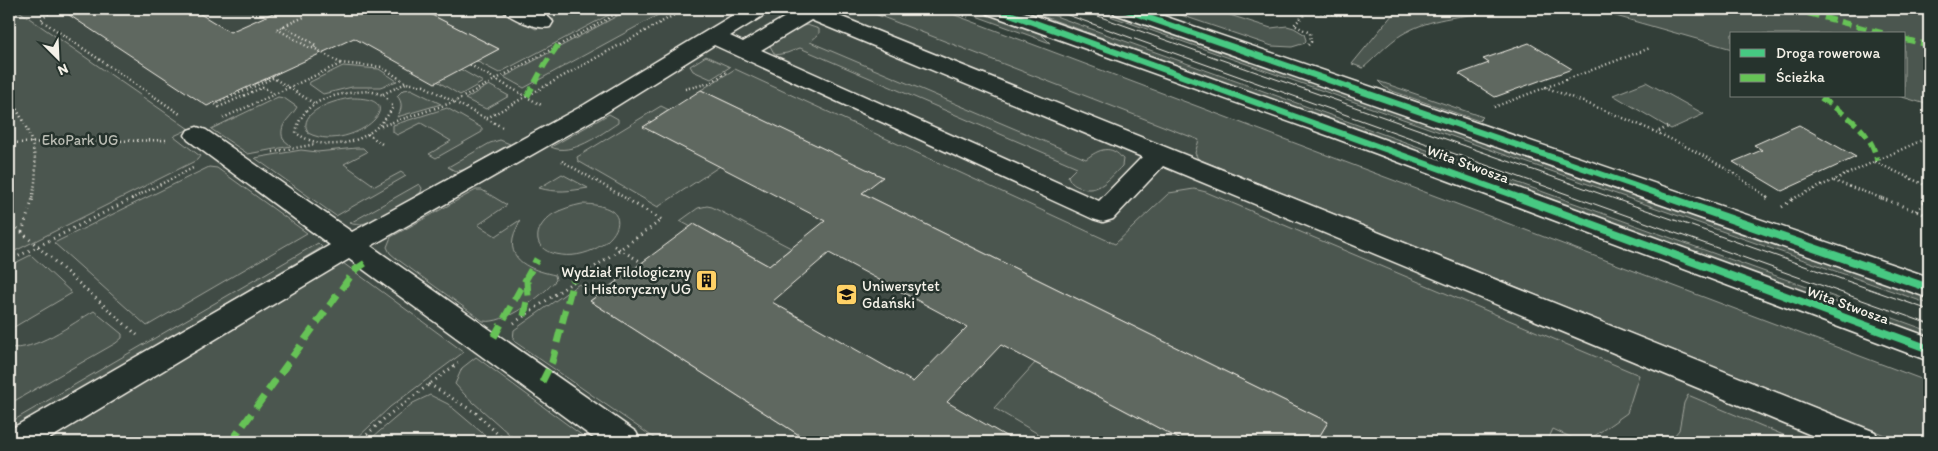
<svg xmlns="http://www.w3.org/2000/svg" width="1938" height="451" font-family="Itim,sans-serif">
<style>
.built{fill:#404b44}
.green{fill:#4c564f;stroke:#a0a49c}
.building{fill:#5f6861;stroke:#f4f1e8;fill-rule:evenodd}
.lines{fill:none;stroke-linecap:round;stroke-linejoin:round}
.minor-casing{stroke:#f4f1e8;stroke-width:3}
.path-far1{stroke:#f4f1e8;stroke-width:2.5;stroke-dasharray:1 3;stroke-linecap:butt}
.path{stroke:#f4f1e8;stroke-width:3;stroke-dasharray:1 4.5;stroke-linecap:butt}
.minor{fill:#26332d;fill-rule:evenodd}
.tram{stroke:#f4f1e8;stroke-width:1}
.quiet-far1{stroke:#66c356;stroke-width:5.5;stroke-dasharray:11 5.5;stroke-linecap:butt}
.quiet{stroke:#66c356;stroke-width:7;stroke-dasharray:14 7;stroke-linecap:butt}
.cycleway-far1-casing{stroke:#26332d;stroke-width:9}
.cycleway-casing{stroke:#26332d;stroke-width:11}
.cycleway-far1{stroke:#46c982;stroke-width:6}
.cycleway{stroke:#46c982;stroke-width:8}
.labels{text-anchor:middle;stroke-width:5;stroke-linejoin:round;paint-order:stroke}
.park-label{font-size:15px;fill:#b9bbb2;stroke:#26332d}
.street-label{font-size:15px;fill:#f4f1e8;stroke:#26332d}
.poi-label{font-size:15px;fill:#f4f1e8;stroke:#26332d;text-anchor:end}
</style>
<rect width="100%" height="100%" fill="#323e38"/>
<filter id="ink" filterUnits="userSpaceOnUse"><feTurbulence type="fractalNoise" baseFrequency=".02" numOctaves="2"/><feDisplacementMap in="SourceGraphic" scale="10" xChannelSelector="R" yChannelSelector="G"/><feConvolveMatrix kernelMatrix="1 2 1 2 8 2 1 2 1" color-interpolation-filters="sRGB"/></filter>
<g filter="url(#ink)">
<path class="built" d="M9 9H923L1929 442H9Z"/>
<path class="green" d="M9 9H16L189 129 174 136 200 156 197 160 9 254Z
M420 9H497L536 29 554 20 534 9H620L499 73 476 61 499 49Z
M630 9H669L524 88 504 77Z
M862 9H939L1929 382V442H1902L1198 159 1195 153 1199 140Z
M957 9H970L1038 31 1050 43Z
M1023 9H1036L1929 331V338Z
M1090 9H1100L1879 280 1929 298V304Z
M1163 9H1211L1271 28 1287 26 1294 28 1304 34 1306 40 1305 43 1292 47 1272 46Z
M1397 9H1483L1484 11 1480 14C1452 17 1426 20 1401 35 1388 43 1375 58 1363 68L1352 64Z
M1591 9H1929V105L1899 96H1904V34H1732V49Z
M807 25 819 29V34L810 42 1086 159C1099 149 1111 144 1123 159L1122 166C1110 178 1098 195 1079 187 1073 185 1070 182 1068 176L1077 167 800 48 787 53 775 55 770 46C776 36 796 27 807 25Z
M706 56 730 67 711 79 693 71 690 66Z
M343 66 379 69 397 81 380 87H352L323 94 309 84 310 82Z
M460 69 483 82 460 95 437 81Z
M735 69 1115 244 1169 193 1194 189 1206 192 1639 375 1627 413 1586 442H1581L1553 429 1547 442H1316L1328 422 862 193 882 177 701 90Z
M1378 81 1483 117 1479 121 1392 91 1384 87Z
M1646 82 1704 114 1671 129 1613 95Z
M489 85 509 96 486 109 465 99Z
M411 89 441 104 397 117C402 110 403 102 397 96L403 90Z
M278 97 284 98 297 107C291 118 278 124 283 139L291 146 248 154 211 129Z
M351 98C419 97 349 155 308 133 296 111 336 100 351 98Z
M661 106 669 110 644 127 720 166 658 207 578 161 577 157Z
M447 108 482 128V132L436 158 429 154 451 141 421 123 397 135 393 132V125Z
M609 114 618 119V123C601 134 571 157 551 147Z
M500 140 510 144 464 170 455 171 448 167 490 143Z
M356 148H363L367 152 344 164 375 186 401 172 406 176 336 216 255 158 301 150 317 152Z
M209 167 217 168 307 233 147 326 54 243Z
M562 174 588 188C570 191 556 193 539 188Z
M419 184 422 188 421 192 416 196C403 204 364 231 350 223Z
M476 190H482L507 205 478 225 496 236 520 220C518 227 514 232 513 238 508 264 537 271 555 275L556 280C542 296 505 325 483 321L397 259 390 253 387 247 391 237Z
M582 204C651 205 607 261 561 255 532 252 531 229 553 214 562 209 572 206 582 204Z
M707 206 712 207 791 248 769 266 694 224 691 227 680 221 698 208Z
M318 243 322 247 316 251 9 432V423Z
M31 255 72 293 9 330V266Z
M343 263 464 352 390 407 353 442H44Z
M579 284 597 296 590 301 810 442H660L515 342 513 339 514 330Z
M94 311 122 334V338L116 343 9 404V347C33 353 73 323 94 311Z
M476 357 591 442H518L465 395 455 384 462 368Z
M1035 363 1185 442H1052L994 408Z
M430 395 448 404 493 442H367L413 403Z
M1688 395 1800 442H1669L1679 430 1684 403Z"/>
<path class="building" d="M60 9H192L230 32 282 9H420L499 49 435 83 354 38 207 106Z
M1529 43 1572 69 1495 97 1459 74 1489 63 1483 59Z
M701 90 883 177 862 193 1328 422 1316 442H1185L1001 345 947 402 1016 442H810L590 301 694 224 769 266 825 221 643 127ZM829 253 967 327 913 382 772 302Z
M1799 125 1856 157 1782 191 1733 162 1762 150 1754 145Z"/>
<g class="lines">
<defs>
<path id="minor" d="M502 9C519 8 542 7 553 22L550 27C538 30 510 19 502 9Z
M743 9H769L766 14 730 36 743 42 795 11 794 9H822L1875 432 1880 442H1828L1163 166 1113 219 1103 222 1093 219 714 45 602 115 371 246 636 432 641 442H599L349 259 44 442H9V430L330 245 188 140 185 135 188 130 197 127 206 130 352 232 584 105ZM811 20 1142 157 1099 201 761 50Z
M985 9H1016L1350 127 1929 337V361L1332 137 988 14Z
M1112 9H1143L1929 277V298L1115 14Z"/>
</defs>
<use href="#minor" class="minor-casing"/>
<path class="path-far1" d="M43 9 49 13 41 20 180 114
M945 9 968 17
M283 26 316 45 314 48 340 63 382 67 406 83 424 86 502 127
M277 29 310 48H314
M277 29 304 17
M1308 45 1311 42 1310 33 1294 25 1309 10 1340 15 1356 9
M470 65 543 106
M272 77 315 104
M273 78 215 104 219 107 263 87 274 94
M1545 87C1624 118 1702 146 1769 199
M685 89 710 83 727 72
M369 91 384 95 393 107C374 142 330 156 296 133 301 98 339 93 369 91Z
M383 94 406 83
M9 100C15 105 18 112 22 119 36 146 39 170 32 199
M1494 107 1650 48
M223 118 340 64
M487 118 685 9
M381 126 454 102 626 9
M1659 131 1668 127
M368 134 382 144
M9 143 168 140
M273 152 316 144
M562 161 627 199
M1875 162 1929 187
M1834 181 1884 199
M131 199 193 168
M1792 199 1929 137
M1927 199 1929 197"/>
<path class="path" d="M1767 198 1771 201
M1881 198 1929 216
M1782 207 1795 198
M1916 211 1928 198
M9 221 137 335
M22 232 33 198
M614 246 643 263
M9 261 133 198
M514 323 662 220 625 198
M429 384 476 413 506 442
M359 442 387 416 458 363"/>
<use href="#minor" class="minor"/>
<path class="tram" d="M1051 9 1929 324
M1078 9 1929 310"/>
<path class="quiet-far1" d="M1792 9 1886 34
M1904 39 1929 45
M527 97 545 64 558 45
M1821 98C1845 115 1872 130 1877 161"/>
<path class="quiet" d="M524 316 528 296 527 281
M494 337 537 259
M542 382 552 362 573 281
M231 442 355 270 370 260"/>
<defs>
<path id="cycleway-far1" d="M996 9 1524 199
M1123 9 1673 199"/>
<path id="cycleway" d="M1520 198 1929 349
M1670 198 1929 288"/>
</defs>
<use href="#cycleway-far1" class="cycleway-far1-casing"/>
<use href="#cycleway" class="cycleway-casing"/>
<use href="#cycleway-far1" class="cycleway-far1"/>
<use href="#cycleway" class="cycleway"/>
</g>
</g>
<defs>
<symbol id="building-square" viewBox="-11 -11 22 22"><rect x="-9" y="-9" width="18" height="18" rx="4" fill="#ffd166" stroke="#26332d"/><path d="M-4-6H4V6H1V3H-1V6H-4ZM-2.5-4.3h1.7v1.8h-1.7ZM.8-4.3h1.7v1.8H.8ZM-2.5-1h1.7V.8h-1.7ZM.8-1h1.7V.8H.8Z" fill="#111"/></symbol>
<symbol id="university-square" viewBox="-11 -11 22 22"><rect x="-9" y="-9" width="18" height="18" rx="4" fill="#ffd166" stroke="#26332d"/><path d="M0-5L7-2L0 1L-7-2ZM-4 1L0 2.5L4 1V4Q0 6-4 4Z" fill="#111"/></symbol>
</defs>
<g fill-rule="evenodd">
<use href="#building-square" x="694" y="268" width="25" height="25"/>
<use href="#university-square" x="834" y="282" width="25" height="25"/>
</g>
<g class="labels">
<g class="park-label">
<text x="80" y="145">EkoPark UG</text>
</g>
<g class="street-label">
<text transform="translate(1468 164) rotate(20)" y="5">Wita Stwosza</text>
<text transform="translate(1848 305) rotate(20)" y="5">Wita Stwosza</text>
</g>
<g class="poi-label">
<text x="691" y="277">Wydział Filologiczny<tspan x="691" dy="17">i Historyczny UG</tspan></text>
<text x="862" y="291" text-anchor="start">Uniwersytet<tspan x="862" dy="17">Gdański</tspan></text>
</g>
</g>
<rect width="1938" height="451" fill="none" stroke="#26332d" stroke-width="30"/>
<rect x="15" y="15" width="1908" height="421" fill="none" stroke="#f4f1e8" stroke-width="2" filter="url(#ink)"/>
<rect x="1730" y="32" width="175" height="65" fill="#26332d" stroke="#787f78"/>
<rect x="1740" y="49" width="25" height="8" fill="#46c982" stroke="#787f78"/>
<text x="1776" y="58" font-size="15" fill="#f4f1e8">Droga rowerowa</text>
<rect x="1740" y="74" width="25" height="8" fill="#66c356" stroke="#787f78"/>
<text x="1776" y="82" font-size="15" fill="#f4f1e8">Ścieżka</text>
<g transform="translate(58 58) rotate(156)" stroke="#26332d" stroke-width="4" paint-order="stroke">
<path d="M0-4L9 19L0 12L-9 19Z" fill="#f4f1e8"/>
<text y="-8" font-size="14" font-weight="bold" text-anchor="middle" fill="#f4f1e8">N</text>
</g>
</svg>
